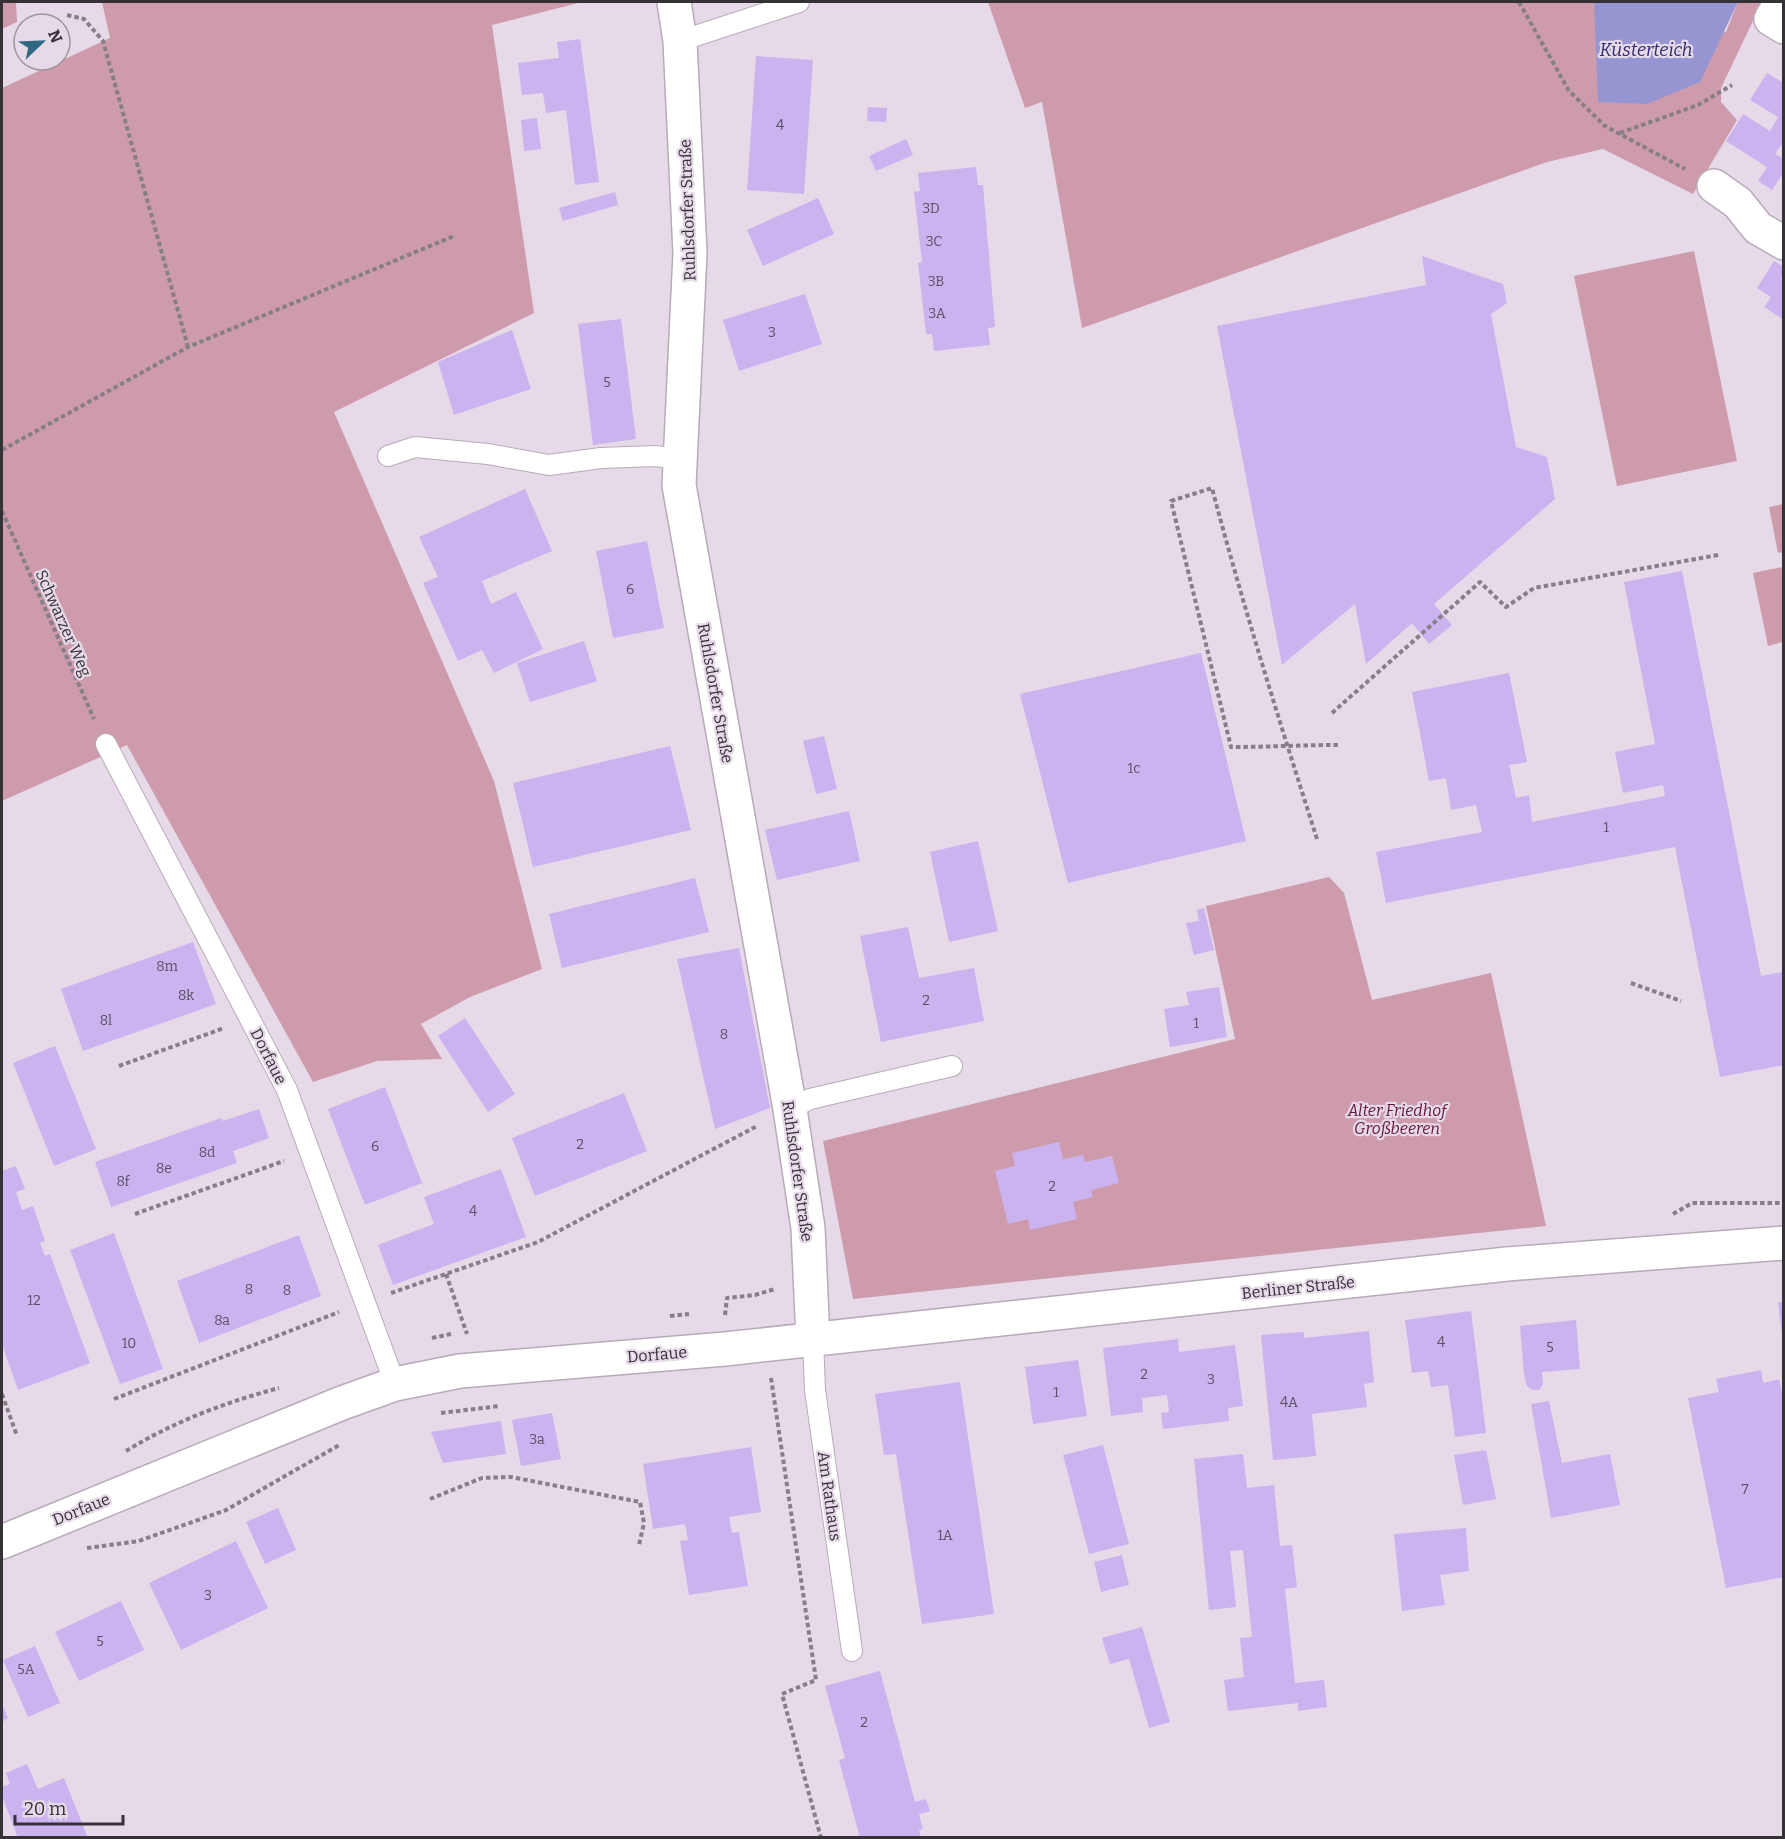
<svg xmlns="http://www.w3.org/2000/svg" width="1785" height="1839" font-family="Bitter,serif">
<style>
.green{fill:#ce9bac}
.water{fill:#9695d2}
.building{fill:#cbb3f0}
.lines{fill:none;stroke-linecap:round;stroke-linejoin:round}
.service-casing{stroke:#b7abb9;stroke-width:22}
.minor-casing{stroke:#b7abb9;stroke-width:36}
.tertiary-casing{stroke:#b7abb9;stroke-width:36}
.path{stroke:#877f88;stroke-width:4;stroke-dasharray:4.5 3;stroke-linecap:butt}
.service{stroke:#fff;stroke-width:20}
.minor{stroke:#fff;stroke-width:33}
.tertiary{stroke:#fff;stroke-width:33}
.labels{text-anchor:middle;stroke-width:4.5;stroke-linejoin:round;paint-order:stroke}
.number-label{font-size:14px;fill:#5a5264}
.street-label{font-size:16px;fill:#353136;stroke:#e6d9e8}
.park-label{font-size:16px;font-style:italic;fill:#65143a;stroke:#e6d9e8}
.water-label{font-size:18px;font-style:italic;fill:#332971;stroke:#e6d9e8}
</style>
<rect width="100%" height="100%" fill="#e6d9e8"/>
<path class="green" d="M2 2H16L17 22 2 29Z
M102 2H582L492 25 534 313 334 412 494 781 542 969 470 997 421 1024 442 1059 377 1061 313 1082 127 745 2 801V88L110 38Z
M988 2H1594L1595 10 1726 32 1738 2H1762L1721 88V102L1737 120 1693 194 1603 149 1547 162 1082 328 1042 102 1025 108Z
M1694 251 1737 461 1617 486 1574 276Z
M1783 504V552L1778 553 1769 507Z
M1783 567V642L1768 646 1753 573Z
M1329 877 1344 893 1372 1000 1491 973 1546 1226 853 1299 823 1141 1235 1039 1206 906Z"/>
<path class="water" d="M1594 2H1738L1700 82 1647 104 1598 102Z"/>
<path class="building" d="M580 39 599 182 575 185 566 110 546 113 543 93 522 95 518 63 559 58 557 42Z
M756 56 813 60 804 194 747 190Z
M1767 73 1784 83V141L1775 154 1784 159V172L1772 190 1758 181 1767 167 1726 141 1743 114 1770 131 1778 117 1750 100Z
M868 107 887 108 886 122 867 121Z
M537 118 541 149 524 151 521 120Z
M906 139 913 155 876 171 869 156Z
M976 167 978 185H983L995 327 988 328 990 345 934 351 932 334H926L918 263 922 262 914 192 920 191 918 173Z
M615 192 618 205 563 221 559 208Z
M818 198 834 234 763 266 747 230Z
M1422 256 1503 284 1507 303 1491 314 1516 447 1547 457 1555 499 1434 604 1452 625 1429 644 1412 623 1366 664 1355 604 1282 665 1217 326 1426 285Z
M1774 261 1784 267 1781 280 1784 282V320L1764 307 1771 297 1757 288Z
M805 294 822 344 739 371 723 320Z
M621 319 636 439 593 445 578 324Z
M512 330 531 389 454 415 438 362Z
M525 489 552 551 482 581 491 604 516 592 543 649 494 673 482 650 458 661 423 583 438 577 419 537Z
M647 541 664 628 613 638 596 551Z
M1682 571 1761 976 1783 972 1784 975V1065L1720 1077 1675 847 1386 903 1376 852 1482 832 1476 805 1451 810 1446 778 1429 781 1412 692 1509 673 1527 762 1509 765 1516 798 1529 795 1532 822 1665 796 1663 785 1623 793 1615 752 1655 744 1624 582Z
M584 641 597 681 530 702 517 663Z
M1201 653 1246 841 1068 883 1020 694Z
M824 736 837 789 816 794 803 741Z
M670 746 691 830 533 867 513 783Z
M849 811 860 861 777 880 765 830Z
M978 841 998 931 949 942 930 852Z
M695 878 709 932 562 968 549 914Z
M1204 908 1214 950 1194 955 1186 923 1199 921 1197 910Z
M908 927 919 978 974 968 984 1021 881 1042 860 936Z
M193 942 216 1004 83 1051 61 989Z
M739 948 770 1108 715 1129 677 959Z
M1219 987 1227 1037 1170 1047 1164 1009 1189 1005 1186 992Z
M465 1018 515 1094 488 1112 438 1036Z
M55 1046 96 1149 54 1166 13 1063Z
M385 1087 422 1183 365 1205 328 1109Z
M624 1093 647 1151 535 1196 512 1138Z
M259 1109 269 1138 233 1151 237 1163 111 1207 95 1162 221 1118 223 1121Z
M1059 1142 1063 1159 1083 1155 1085 1162 1112 1156 1119 1183 1091 1190 1093 1197 1073 1202 1077 1219 1030 1230 1028 1219 1008 1224 995 1171 1015 1166 1012 1153Z
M16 1166 25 1189 16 1192 22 1210 33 1206 45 1241 40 1243 45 1256 50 1254 90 1363 18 1390 2 1344V1171Z
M501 1169 526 1237 393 1285 378 1245 434 1224 424 1197Z
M114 1233 163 1369 120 1384 70 1250Z
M299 1235 321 1296 199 1343 177 1281Z
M1778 1302H1784V1334H1782Z
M1471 1311 1486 1433 1455 1437 1448 1385 1431 1387 1428 1371 1412 1373 1405 1320Z
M1576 1320 1580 1369 1542 1372 1543 1384 1539 1390H1532L1527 1386 1524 1374 1520 1326Z
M1369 1331 1374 1382 1364 1384 1367 1407 1312 1414 1316 1456 1273 1460 1261 1335 1304 1332V1338Z
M1178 1339 1179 1352 1235 1345 1243 1406 1228 1408 1229 1421 1163 1429 1161 1413 1169 1412 1167 1395 1142 1398 1143 1412 1111 1416 1103 1348Z
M1078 1360 1087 1416 1033 1424 1025 1367Z
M1761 1370 1763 1383 1779 1379 1784 1402V1577L1726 1588 1688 1398 1719 1392 1716 1379Z
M960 1382 994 1614 922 1624 896 1454 884 1455 875 1394Z
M1549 1401 1562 1463 1610 1454 1620 1505 1551 1518 1531 1404Z
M552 1413 561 1459 521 1466 512 1420Z
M501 1421 506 1454 443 1463 431 1432Z
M1103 1445 1129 1544 1089 1554 1063 1455Z
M751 1447 761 1512 729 1517 732 1533 739 1532 748 1586 689 1595 680 1541 688 1540 685 1524 653 1529 643 1464Z
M1486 1450 1496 1499 1463 1505 1454 1455Z
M1243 1454 1247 1488 1274 1485 1280 1546 1292 1545 1297 1587 1285 1589 1295 1683 1324 1680 1327 1707 1298 1711V1703L1228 1711 1224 1680 1244 1677 1240 1638 1252 1637 1243 1550 1230 1551 1236 1607 1209 1610 1194 1459Z
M278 1508 296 1550 265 1564 246 1522Z
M1466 1528 1469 1571 1440 1575 1445 1605 1402 1611 1394 1534Z
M236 1541 268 1608 181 1650 149 1583Z
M1122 1555 1129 1585 1101 1592 1094 1562Z
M121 1601 144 1650 79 1681 55 1632Z
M1142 1627 1170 1722 1149 1728 1129 1659 1110 1664 1102 1638Z
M35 1646 60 1703 28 1717 3 1660Z
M880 1671 915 1802 926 1799 930 1811 919 1814 923 1829 919 1830 921 1838H860L839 1760 845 1758 825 1686Z
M2 1704 8 1718 2 1722Z
M27 1764 38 1789 64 1778 88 1838H18L2 1796V1787L10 1784 6 1773Z"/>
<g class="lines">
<defs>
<path id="service" d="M680 41 799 2
M388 456 415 447 488 454 549 465 601 458 655 456 680 459
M106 744 287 1090 395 1384
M790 1109 810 1099 952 1066
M813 1340 815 1390 852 1651"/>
<path id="minor" d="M674 2 680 41 690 253 679 485 790 1109 808 1228 813 1340
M1781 2 1771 19 1784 27
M1714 186 1738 203 1758 228 1784 243"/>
<path id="tertiary" d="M2 1542 342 1403 395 1384 460 1371 725 1349 1507 1264 1784 1243"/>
</defs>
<use href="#service" class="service-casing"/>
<use href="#minor" class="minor-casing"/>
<use href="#tertiary" class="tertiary-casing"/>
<path class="path" d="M1519 2 1569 91 1605 126 1685 169
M67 15 84 19 103 41 188 347
M1620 133 1698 105 1732 85
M2 450 188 347 454 236
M2 511 94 719
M1332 713 1480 582 1506 607 1534 588 1718 555
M1317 839C1280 723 1243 606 1212 488L1171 501 1231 747C1267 747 1303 745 1338 745
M1631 983 1681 1001
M119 1066 224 1028
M135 1214 284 1161
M1673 1214 1692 1203H1784
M446 1274 467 1334
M391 1293 538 1242 757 1126
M725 1315 727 1298 755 1295 775 1289
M670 1316 689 1314
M432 1338 451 1334
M771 1378 816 1680 782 1694 821 1838
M2 1394 17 1436
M114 1399 339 1312
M441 1413 500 1406
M126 1451C173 1422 226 1402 279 1388
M430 1499 482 1478 511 1477 640 1502 644 1523 639 1545
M87 1548 139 1541 226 1510 341 1444"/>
<use href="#service" class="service"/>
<use href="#minor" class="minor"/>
<use href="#tertiary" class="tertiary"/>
</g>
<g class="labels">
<g class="number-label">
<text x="780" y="130">4</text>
<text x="931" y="213">3D</text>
<text x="934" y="246">3C</text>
<text x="936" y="286">3B</text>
<text x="937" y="318">3A</text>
<text x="772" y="337">3</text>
<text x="607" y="387">5</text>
<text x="630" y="594">6</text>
<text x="1134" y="773">1c</text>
<text x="1606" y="832">1</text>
<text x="167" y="971">8m</text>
<text x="186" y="1000">8k</text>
<text x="926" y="1005">2</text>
<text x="106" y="1025">8l</text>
<text x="1196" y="1028">1</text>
<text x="724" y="1039">8</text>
<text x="580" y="1149">2</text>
<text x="375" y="1151">6</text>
<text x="207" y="1157">8d</text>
<text x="164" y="1173">8e</text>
<text x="123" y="1186">8f</text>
<text x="1052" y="1191">2</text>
<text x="473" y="1216">4</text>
<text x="249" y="1294">8</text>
<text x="287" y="1295">8</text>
<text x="34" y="1305">12</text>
<text x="222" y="1325">8a</text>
<text x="1441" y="1347">4</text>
<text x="129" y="1348">10</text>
<text x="1550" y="1352">5</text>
<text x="1144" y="1379">2</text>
<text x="1211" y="1384">3</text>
<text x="1056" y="1397">1</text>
<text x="1289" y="1407">4A</text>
<text x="537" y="1444">3a</text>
<text x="1745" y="1494">7</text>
<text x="945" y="1540">1A</text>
<text x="208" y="1600">3</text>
<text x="100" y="1646">5</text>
<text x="26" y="1674">5A</text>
<text x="864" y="1727">2</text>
</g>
<g class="street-label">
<text transform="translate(687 210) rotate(-92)" y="6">Ruhlsdorfer Straße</text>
<text transform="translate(64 623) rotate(66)" y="6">Schwarzer Weg</text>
<text transform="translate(716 693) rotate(80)" y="6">Ruhlsdorfer Straße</text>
<text transform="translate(269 1056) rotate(63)" y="6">Dorfaue</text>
<text transform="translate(798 1171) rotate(82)" y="6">Ruhlsdorfer Straße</text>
<text transform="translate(1298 1287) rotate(-6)" y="6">Berliner Straße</text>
<text transform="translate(657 1354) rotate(-5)" y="6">Dorfaue</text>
<text transform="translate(830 1496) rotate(82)" y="6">Am Rathaus</text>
<text transform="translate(81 1509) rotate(-22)" y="6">Dorfaue</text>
</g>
<g class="park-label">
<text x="1397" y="1116">Alter Friedhof<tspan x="1397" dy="18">Großbeeren</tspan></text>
</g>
<g class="water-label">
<text x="1646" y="56">Küsterteich</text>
</g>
</g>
<rect width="1785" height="1839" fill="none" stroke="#353136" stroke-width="6"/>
<g transform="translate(42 42) rotate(67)"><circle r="28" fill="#e6d9e8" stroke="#9f96a1" stroke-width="1.5"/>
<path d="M0-4.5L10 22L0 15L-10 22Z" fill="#306882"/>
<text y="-9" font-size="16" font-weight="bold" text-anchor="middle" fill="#353136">N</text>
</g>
<path d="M15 1815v9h108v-9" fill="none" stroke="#353136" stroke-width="3"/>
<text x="24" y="1815" font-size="18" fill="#353136" stroke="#e6d9e8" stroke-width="4.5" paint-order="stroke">20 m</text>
</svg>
